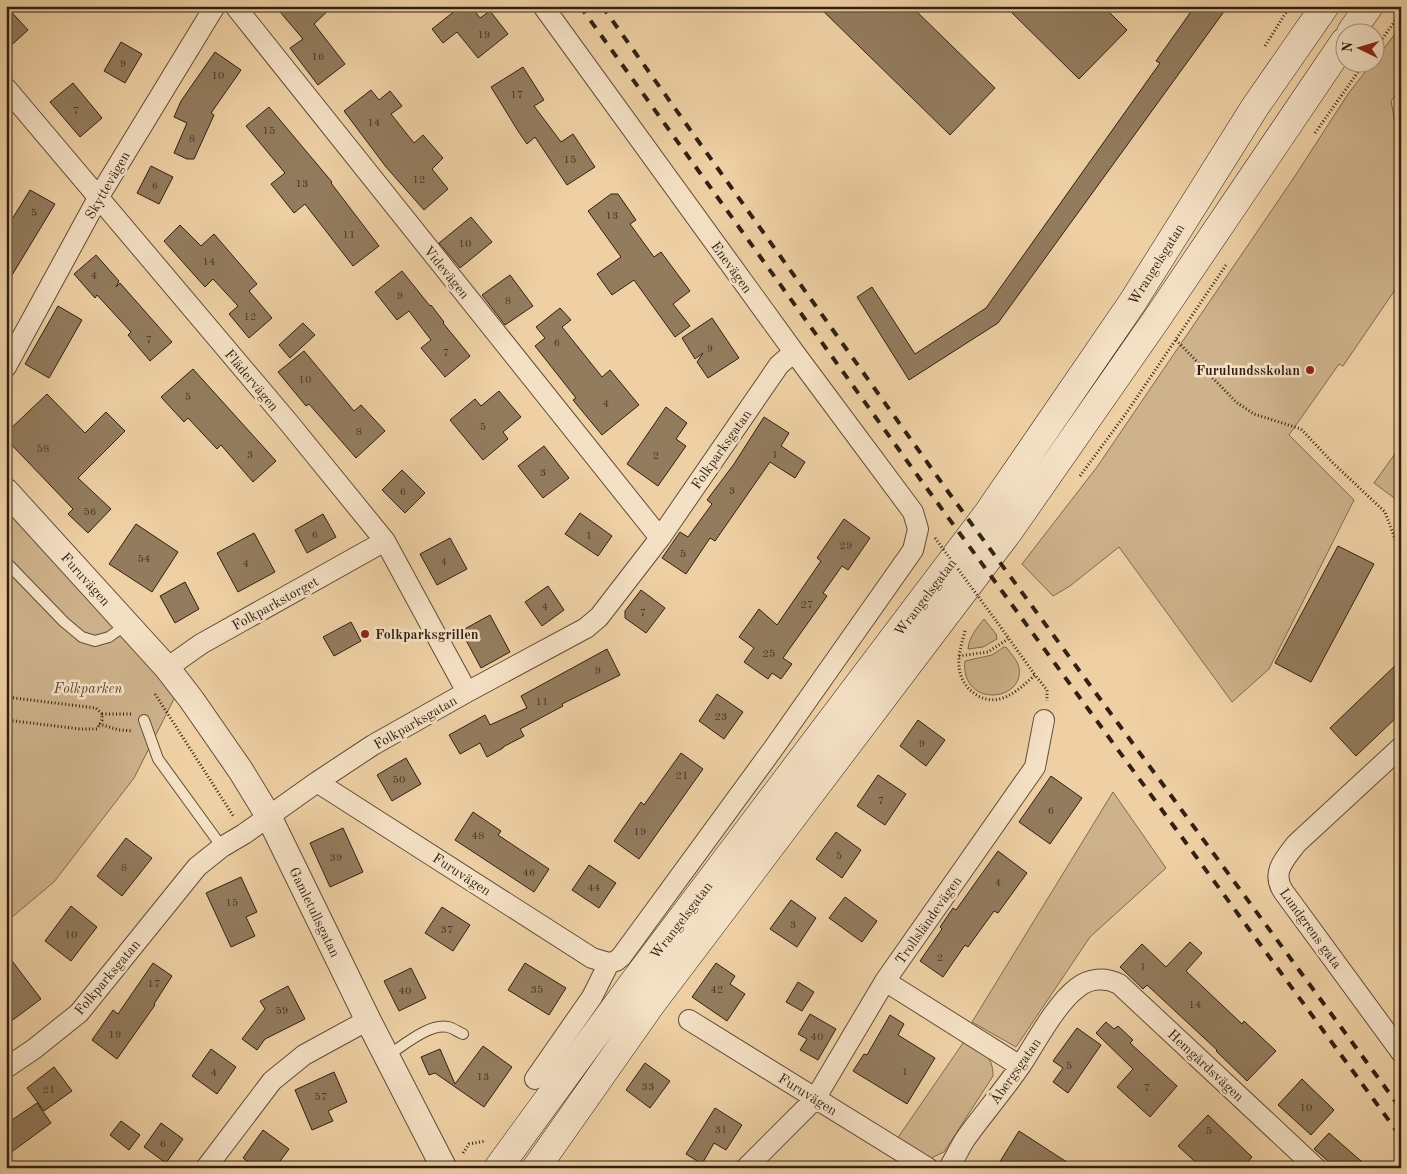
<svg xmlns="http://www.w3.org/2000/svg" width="1407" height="1174" font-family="'Old Standard TT',serif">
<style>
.green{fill:#ceb28b;stroke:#80694f}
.building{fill:#937c5e;stroke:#312013}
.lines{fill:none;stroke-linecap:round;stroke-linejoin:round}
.service-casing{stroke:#604c37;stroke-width:12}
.minor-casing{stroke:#604c37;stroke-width:22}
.tertiary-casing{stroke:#604c37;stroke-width:27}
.secondary-casing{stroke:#312013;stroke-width:29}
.path{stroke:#312013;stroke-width:3;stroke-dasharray:1 2.5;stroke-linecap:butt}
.service{stroke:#f4e0c4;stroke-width:10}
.minor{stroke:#f4e0c4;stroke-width:20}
.tertiary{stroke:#f4e0c4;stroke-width:25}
.secondary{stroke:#f4e0c4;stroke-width:28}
.rail{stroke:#312013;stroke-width:4;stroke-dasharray:9 9;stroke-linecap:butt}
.path-bridge{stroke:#312013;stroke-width:3;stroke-dasharray:1 2.5;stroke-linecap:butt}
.poi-dot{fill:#8f2418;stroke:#f4e0c4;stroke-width:2}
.labels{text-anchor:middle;stroke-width:5;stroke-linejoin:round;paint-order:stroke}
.number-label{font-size:11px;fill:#4a3726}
.street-label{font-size:14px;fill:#312013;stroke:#f4e0c4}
.poi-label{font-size:14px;font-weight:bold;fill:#312013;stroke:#f4e0c4;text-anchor:end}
.park-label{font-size:14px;font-style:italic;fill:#584431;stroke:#f4e0c4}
</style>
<rect width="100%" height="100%" fill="#eed0a4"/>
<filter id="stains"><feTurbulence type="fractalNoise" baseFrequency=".004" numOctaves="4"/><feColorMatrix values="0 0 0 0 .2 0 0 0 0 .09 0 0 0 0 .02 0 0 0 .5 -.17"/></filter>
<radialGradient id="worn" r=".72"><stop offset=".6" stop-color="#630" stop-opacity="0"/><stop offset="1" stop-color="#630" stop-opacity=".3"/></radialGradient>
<path class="green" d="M1401 26V89L1391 101 1397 133 1401 134V281L1343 366 1339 364 1289 435 1354 500 1269 669 1232 702 1119 547 1070 586 1053 596 1022 564 1097 467 1295 176 1348 94 1372 63 1374 62 1375 60Z
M1397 451 1401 454V503L1374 483Z
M6 480 178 691 134 778 54 882 6 922Z
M984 619 996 634 997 639 983 647 968 649C969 637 977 628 984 619Z
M1004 647 1007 648C1011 654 1018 661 1019 668 1024 697 976 707 966 676 965 671 964 666 965 661L992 655Z
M1113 792 1166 868 1090 937 1016 1047 972 1022Z
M965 1040C981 1051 993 1054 993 1076L944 1152 929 1159 897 1139Z"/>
<path class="building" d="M6 6 28 30 6 50Z
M275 6H333L314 24 345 64 318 85 290 48 303 39Z
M461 6H471L480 18 490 11 508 34 478 58 457 32 443 43 432 29Z
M818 6H911L995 88 950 135Z
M1005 6H1103L1127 30 1079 79Z
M1195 6H1228L998 323 909 380 857 297 872 287 915 354 986 308 1160 63 1156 61Z
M121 42 142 54 125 83 104 71Z
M215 52 241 70 211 113 214 115 194 159H187L174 153 187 123 174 117 181 101Z
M523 67 544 100 534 106 561 142 573 134 595 167 567 185 535 137 527 144 518 131 491 87Z
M73 83 102 118 80 137 50 102Z
M371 90 379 100 390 91 402 106 391 114 414 143 423 135 443 158 432 169 448 189 424 210 386 167 344 111Z
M269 107 332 182 331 183 379 246 353 266 305 204 294 213 271 184 285 173 246 126Z
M151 166 173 177 159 204 137 193Z
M30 190 55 204 6 285V229Z
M611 194H618L636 220 630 224 654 257 661 252 690 291 673 304 690 326 675 337 634 280 612 295 597 274 621 257 588 211Z
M471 217 492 242 460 268 439 243Z
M180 225 201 246 214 234 257 284 249 291 272 318 249 338 229 314 238 306 213 279 205 287 164 241Z
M96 255 119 281 116 287 120 283 172 342 150 361 128 335 131 332 97 295 95 298 74 274Z
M402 271 430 306 431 305 444 322 443 323 470 356 445 377 421 348 431 340 409 311 397 320 375 292Z
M510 275 533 306 505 325 482 295Z
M58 306 82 320 49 378 25 364Z
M560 308 571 320 562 327 602 377 610 370 639 405 602 435 573 400 576 398 535 346 545 338 536 327Z
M712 318 739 358 708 378 697 362 703 353 695 359 682 338Z
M303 323 315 335 290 358 279 345Z
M304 351 354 411 361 405 385 431 356 458 309 404 306 406 278 372Z
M193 369 276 461 253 482 221 445 217 449 188 418 184 422 161 397Z
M499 391 521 417 503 432 508 439 483 460 450 420 475 399 481 406Z
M47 394 85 433 106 412 125 431 78 478 111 509 88 533 68 514 73 509 6 439V433Z
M666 407 687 423 676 439 686 446 658 486 627 464Z
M764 417 789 433 781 446 805 462 795 478 770 462 715 541 710 538 686 574 662 558 680 532 688 537 712 504 707 500 734 464Z
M544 446 569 478 543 498 518 466Z
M402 470 425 493 405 513 382 490Z
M580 513 612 536 598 556 565 534Z
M323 514 336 537 307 553 295 530Z
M844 519 870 538 848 570 842 566 823 593 827 596 783 658 792 664 781 679 772 673 768 679 744 662 754 648 739 637 759 609 777 625 821 561 817 558Z
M136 524 178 552 152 592 109 564Z
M254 533 275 572 238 592 217 553Z
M450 538 467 569 437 585 420 554Z
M1338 546 1374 564 1311 682 1275 663Z
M185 582 199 609 175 623 160 596Z
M548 586 564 610 542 626 525 602Z
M641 590 665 608 646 633 625 618V611Z
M490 615 510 652 481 668 461 631Z
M351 622 361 641 334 656 323 637Z
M607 649 620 675 562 704 563 706 520 729 524 736 503 747V748L487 757 480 743 460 754 449 735 485 715 490 725 527 708 521 696Z
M1401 660V713L1356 756 1330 728Z
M717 694 743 712 724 739 699 721Z
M918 720 945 740 926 766 900 746Z
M681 753 703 769 639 859 614 841 641 802 644 805Z
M406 758 421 784 392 801 377 775Z
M878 775 906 794 885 825 857 806Z
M1051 776 1082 798 1050 844 1019 822Z
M473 812 501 831 498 835 549 869 534 892 455 840Z
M343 828 363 872 330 887 310 843Z
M836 832 861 850 842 878 816 859Z
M126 838 152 858 122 896 97 876Z
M998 851 1027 873 998 913 994 911 968 947 965 945 943 977 920 961 942 929 940 927 953 908 956 910Z
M589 865 616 883 599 908 572 890Z
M241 877 257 912 246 917 255 936 231 947 206 893Z
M845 897 877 921 862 942 829 918Z
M791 900 816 918 797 947 770 929Z
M71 906 97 927 71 961 45 941Z
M442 907 470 925 453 951 425 933Z
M1190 942 1202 953 1186 971 1242 1024 1244 1021 1276 1051 1247 1081 1216 1051 1217 1050 1147 985 1143 989 1120 967 1142 944 1166 967Z
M6 953 41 999 6 1025Z
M153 963 172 976 154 1004 155 1005 117 1059 92 1040 113 1010 118 1014Z
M525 963 566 988 549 1015 508 990Z
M716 963 735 976 730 984 745 994 727 1021 692 997Z
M411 968 426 998 399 1011 384 981Z
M798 982 814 992 802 1011 786 1002Z
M288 986 305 1019 265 1039 257 1050 242 1039 265 1009 260 1001Z
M810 1014 836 1029 818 1060 800 1050 807 1039 798 1034Z
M890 1015 904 1024 898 1035 935 1058 907 1104 853 1071 864 1054 867 1055Z
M1106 1022 1114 1029 1118 1026 1133 1040 1130 1043 1177 1086 1150 1117 1117 1087 1133 1069 1096 1033Z
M1077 1028 1101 1045 1068 1093 1053 1082 1063 1068 1053 1061Z
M483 1046 512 1067 484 1107 435 1073 429 1075 421 1057 440 1049 455 1084Z
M211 1049 236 1067 217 1094 192 1076Z
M645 1063 670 1081 650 1108 626 1090Z
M54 1067 72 1091 44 1111 27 1088Z
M334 1072 347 1102 328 1111 333 1121 312 1130 295 1090Z
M1302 1079 1334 1110 1311 1135 1278 1105Z
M37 1103 51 1123 6 1156V1124Z
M715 1108 742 1125 726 1150 714 1143 702 1164 686 1154Z
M1208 1115 1252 1157 1243 1168H1202L1178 1146Z
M121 1121 140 1135 129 1150 110 1135Z
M161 1123 183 1139 166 1163 144 1147Z
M263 1130 289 1149 275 1168H257L243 1158Z
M1019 1131 1076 1168H996Z
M1329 1133 1369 1168H1336L1314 1149Z"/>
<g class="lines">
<defs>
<path id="service" d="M6 562 64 622 82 637 95 641 109 637 127 624
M144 720 158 759 222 847
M387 1056C403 1046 429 1023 448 1027 453 1028 458 1032 463 1034"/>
<path id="minor" d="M235 6 660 538
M543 6 794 352 913 512 918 529 913 550 773 749 621 957 616 961 609 963
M6 88 289 423 385 541 467 692
M6 367 98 198 215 6
M167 668 201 644 385 541
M1401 747 1296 844C1285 859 1271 872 1283 891L1401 1052
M317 782 592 958 609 963
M689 1020 928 1168
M1020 1066 885 981 1035 767 1044 720
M6 1068 34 1049 79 1013 197 867 222 847 244 834 317 782 373 745 467 692 586 628 599 617 660 538 779 365 794 352
M535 1079 592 997 609 963
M206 1168 272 1081 304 1055 368 1020
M746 1168 815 1099 885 981
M949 1168C955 1158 960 1147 966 1138 984 1113 1004 1090 1021 1065 1036 1042 1056 1004 1077 988 1089 978 1105 977 1119 984L1316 1168"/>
<path id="tertiary" d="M6 491 167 668 191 699 241 771 269 817 368 1020 444 1168"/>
<path id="secondary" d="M1351 32 1369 6
M498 1168 633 983 988 513 1132 303 1255 107 1325 6
M536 1168 652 1003 1009 531 1156 320 1344 42"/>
</defs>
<use href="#service" class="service-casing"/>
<use href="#minor" class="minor-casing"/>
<use href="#tertiary" class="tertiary-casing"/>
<use href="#secondary" class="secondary-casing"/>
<path class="path" d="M1265 46 1290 6
M1374 50 1401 13
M1315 133 1365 62
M1176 340 1236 402 1254 414 1301 429 1333 463 1385 512 1401 555
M1080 476 1127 412 1226 265
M997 622 1035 675
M965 631C962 643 958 654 959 666 960 687 982 706 1003 698 1016 693 1025 684 1035 675L1047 690V701
M959 656 988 652 1008 639
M155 694 234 817
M6 697 96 708 102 714V720L97 729H80L6 720
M102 714H131
M99 724 119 730 133 731
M463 1153 469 1144 486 1141"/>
<use href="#service" class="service"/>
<use href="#minor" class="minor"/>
<use href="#tertiary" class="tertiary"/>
<use href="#secondary" class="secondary"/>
<path class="rail" d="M580 6 920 479 1401 1137
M602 6 949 493 1401 1109"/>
<path class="path-bridge" d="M935 538 997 622"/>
</g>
<g class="poi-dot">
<circle cx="1310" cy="370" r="5"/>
<circle cx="365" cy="634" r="5"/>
</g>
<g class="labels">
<g class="number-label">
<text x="484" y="38">19</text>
<text x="318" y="60">16</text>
<text x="123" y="67">9</text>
<text x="218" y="79">10</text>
<text x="517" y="98">17</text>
<text x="76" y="114">7</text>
<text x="374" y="126">14</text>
<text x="269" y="134">15</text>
<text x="192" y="142">8</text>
<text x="570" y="163">15</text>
<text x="419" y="183">12</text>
<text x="302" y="187">13</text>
<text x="155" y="189">6</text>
<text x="34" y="216">5</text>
<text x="612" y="219">13</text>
<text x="349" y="238">11</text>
<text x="465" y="247">10</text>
<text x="209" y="265">14</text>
<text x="94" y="279">4</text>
<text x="400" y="299">9</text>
<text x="508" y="304">8</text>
<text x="250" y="320">12</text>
<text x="149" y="343">7</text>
<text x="557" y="346">6</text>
<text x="710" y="352">9</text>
<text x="446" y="356">7</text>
<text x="305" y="383">10</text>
<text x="188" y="400">5</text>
<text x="606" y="407">4</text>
<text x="483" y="430">5</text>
<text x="359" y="435">8</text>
<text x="43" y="452">58</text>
<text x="250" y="458">3</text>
<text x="775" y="458">1</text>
<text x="656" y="459">2</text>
<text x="543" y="476">3</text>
<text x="732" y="494">3</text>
<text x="403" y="495">6</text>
<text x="90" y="515">56</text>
<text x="315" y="538">6</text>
<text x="589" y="539">1</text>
<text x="846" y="549">29</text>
<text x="683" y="557">5</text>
<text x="144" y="562">54</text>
<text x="444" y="565">4</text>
<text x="246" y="567">4</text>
<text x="807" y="608">27</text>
<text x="545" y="610">4</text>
<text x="643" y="616">7</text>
<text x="769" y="657">25</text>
<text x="598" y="674">9</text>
<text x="542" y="705">11</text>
<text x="721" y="720">23</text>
<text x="922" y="747">9</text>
<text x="682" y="779">21</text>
<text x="399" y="783">50</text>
<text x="881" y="804">7</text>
<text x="1051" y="814">6</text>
<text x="640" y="835">19</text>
<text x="478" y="839">48</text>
<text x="839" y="859">5</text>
<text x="336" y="861">39</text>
<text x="124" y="871">8</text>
<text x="529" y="876">46</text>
<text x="998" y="886">4</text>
<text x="594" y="891">44</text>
<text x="232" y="906">15</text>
<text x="793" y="928">3</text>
<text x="447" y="933">37</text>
<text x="71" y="938">10</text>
<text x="940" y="961">2</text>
<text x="1143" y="970">1</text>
<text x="154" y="987">17</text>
<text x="537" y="993">35</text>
<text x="717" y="993">42</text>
<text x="405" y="994">40</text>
<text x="1195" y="1008">14</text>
<text x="282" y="1014">59</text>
<text x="115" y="1038">19</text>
<text x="817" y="1040">40</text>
<text x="1069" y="1069">5</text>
<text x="905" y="1075">1</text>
<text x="214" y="1076">4</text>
<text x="483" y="1080">13</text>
<text x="648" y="1090">33</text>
<text x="1147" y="1091">7</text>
<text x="49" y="1093">21</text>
<text x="321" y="1100">57</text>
<text x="1306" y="1111">10</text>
<text x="721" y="1133">31</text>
<text x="1209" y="1134">5</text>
<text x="163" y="1147">6</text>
</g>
<g class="street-label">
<text transform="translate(107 185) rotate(-60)" y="5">Skyttevägen</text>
<text transform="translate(1156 264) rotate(-58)" y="5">Wrangelsgatan</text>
<text transform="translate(732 267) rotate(54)" y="5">Enevägen</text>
<text transform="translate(447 272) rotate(51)" y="5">Videvägen</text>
<text transform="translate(252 380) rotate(50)" y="5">Flädervägen</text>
<text transform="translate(721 449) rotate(-55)" y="5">Folkparksgatan</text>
<text transform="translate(86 579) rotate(48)" y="5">Furuvägen</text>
<text transform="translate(925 597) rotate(-53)" y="5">Wrangelsgatan</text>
<text transform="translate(275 603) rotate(-29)" y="5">Folkparkstorget</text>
<text transform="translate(415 722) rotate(-30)" y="5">Folkparksgatan</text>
<text transform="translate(462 874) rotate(33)" y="5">Furuvägen</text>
<text transform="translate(315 912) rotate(64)" y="5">Gamletullsgatan</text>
<text transform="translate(681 920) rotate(-53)" y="5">Wrangelsgatan</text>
<text transform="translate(928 920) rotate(-55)" y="5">Trollsländevägen</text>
<text transform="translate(1311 928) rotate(54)" y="5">Lundgrens gata</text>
<text transform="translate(107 977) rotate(-50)" y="5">Folkparksgatan</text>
<text transform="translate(1206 1065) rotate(43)" y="5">Hemgårdsvägen</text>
<text transform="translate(1015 1071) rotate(-55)" y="5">Åbergsgatan</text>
<text transform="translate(808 1094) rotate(32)" y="5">Furuvägen</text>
</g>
<g class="poi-label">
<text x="1300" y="375">Furulundsskolan</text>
<text x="375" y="639" text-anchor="start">Folkparksgrillen</text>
</g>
<g class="park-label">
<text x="88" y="693">Folkparken</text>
</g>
</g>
<rect width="1407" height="1174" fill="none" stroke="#eed0a4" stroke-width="25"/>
<rect x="8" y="8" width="1392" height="1159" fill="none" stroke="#312013" stroke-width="2.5"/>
<rect x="12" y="12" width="1382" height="1149" fill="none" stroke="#312013"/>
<g transform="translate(1360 48) rotate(275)"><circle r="24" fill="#f4e0c4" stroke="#a6937d"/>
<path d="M0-4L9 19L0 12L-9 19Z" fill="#8f2418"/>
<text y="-8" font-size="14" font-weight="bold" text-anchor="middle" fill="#312013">N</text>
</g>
<rect width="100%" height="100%" filter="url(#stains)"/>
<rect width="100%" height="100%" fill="url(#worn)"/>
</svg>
